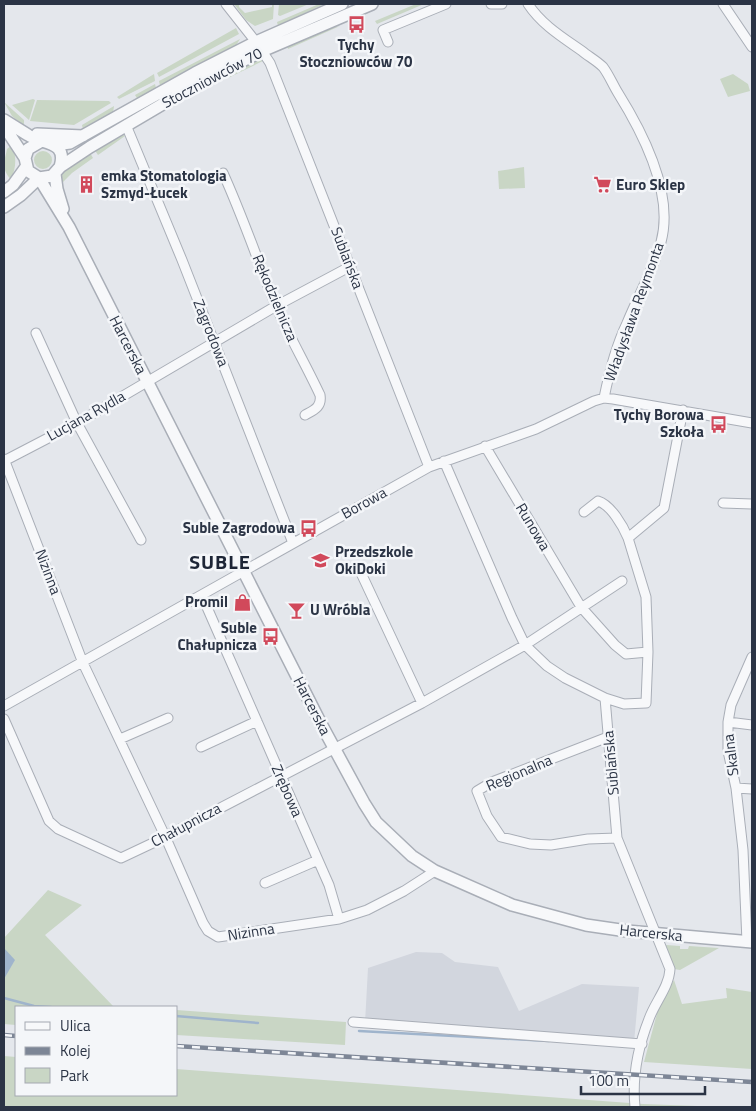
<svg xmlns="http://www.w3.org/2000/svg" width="756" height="1111" font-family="'Titillium Web',sans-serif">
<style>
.built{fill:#d2d6de}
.green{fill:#c9d6c5}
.water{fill:#9fb4cc}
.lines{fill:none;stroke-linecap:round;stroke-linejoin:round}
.stream{stroke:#9fb4cc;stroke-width:2.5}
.minor-casing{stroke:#a9aeb7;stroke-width:11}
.tertiary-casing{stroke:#a9aeb7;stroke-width:14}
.minor{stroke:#f7f8fa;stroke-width:9}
.tertiary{stroke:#f7f8fa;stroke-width:11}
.rail-casing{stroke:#7d8696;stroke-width:4.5}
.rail{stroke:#f4f6f9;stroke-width:2.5;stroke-dasharray:8;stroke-linecap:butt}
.labels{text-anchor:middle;stroke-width:5;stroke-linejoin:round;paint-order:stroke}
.poi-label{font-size:15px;font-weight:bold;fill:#2b3445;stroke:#f4f6f9;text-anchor:start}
.street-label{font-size:15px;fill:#2b3445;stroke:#f4f6f9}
.district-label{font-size:20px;font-weight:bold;letter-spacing:1px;fill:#1d2536;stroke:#f4f6f9}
</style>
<rect width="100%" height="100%" fill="#e4e7ec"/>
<path class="built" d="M416 952 442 953 455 962 498 967 519 1011 582 984 639 987 634 1043 365 1023 368 968Z"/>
<path class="green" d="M234 4H239V7L245 13 272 7V4H274L273 19 255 26 246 20Z
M279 4H309L280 16 278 15Z
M319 4H324L278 26 277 22Z
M416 4H424L377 24 375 21Z
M340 26 288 49 287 45 323 30Z
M236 28 239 34 159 77 157 73Z
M240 39 235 47 160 86 159 81Z
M260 58 265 60 228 78 227 74Z
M154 74 155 81 119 99 117 97Z
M733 74 748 84 750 91 728 97 720 79Z
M155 84 156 88 138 100 135 95Z
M33 99 35 100 29 120 12 105Z
M37 100 109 101 111 103 74 125 30 121Z
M4 102 24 120V126L12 116Z
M114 106 113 113 83 130 82 125Z
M124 135 125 136 98 155 94 149Z
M12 145C17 157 16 168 11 180 1 167 4 164 7 149Z
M34 160a9 9 0 1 1 18 0a9 9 0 1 1-18 0Z
M89 151 93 158 72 173 60 185C60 168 77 160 89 151Z
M524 167 525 188 499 189 498 171Z
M48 890 82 905 45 935 113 1006 134 1007H16V1025L4 1024V938Z
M666 945 680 946V949H688L689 946 719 948 680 970 674 969Z
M674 980 682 1004 727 998 726 988 752 992V1069L644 1062 659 1006Z
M176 1010 346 1022 345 1045 176 1035Z
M4 1056 16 1057V1095H176V1069L643 1104 725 1107H4Z"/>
<path class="water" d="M4 948 15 960 4 979Z"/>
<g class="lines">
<path class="stream" d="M4 998 34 1006 51 1007
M176 1016 258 1023
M359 1031 549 1041"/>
<defs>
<path id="minor" d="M226 4 256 42 270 63 429 467
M491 4H502
M528 4C542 25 562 37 582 51 588 56 597 61 603 67 609 75 613 85 618 93 643 133 674 194 661 242 653 270 638 296 627 323 616 346 609 373 604 398
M723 4 752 47
M388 42 383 30 446 4
M126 125 182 260 293 543
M223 173C243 217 258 262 276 306 289 336 306 365 320 395 322 407 314 410 305 415
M36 333 77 423 141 540
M485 446 581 607 615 645 626 654 648 652
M4 459 83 663 165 836 203 923 208 931 218 937 339 919 367 910 404 891 435 871
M4 461 77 423 276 306 351 266
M444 461 512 618 525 645 547 666 565 678 605 698 617 838 670 969C669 987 655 1002 649 1019 638 1047 632 1077 635 1107
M723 503 752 504
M584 512 598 501C611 505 623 526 628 538
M361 573 422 703
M202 596 329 885 339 919
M605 698 624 704 646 703 648 652 646 597 628 538 664 508 683 410
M4 706 429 467 536 429 594 401 604 398 613 399 752 423
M4 719 49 821 58 829 121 858 157 841 422 703 525 645 622 581
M728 722 752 725
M608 737 492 782 477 791 487 816 501 837 530 844 551 845 588 839 617 838
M120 739 168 718
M201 747 257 721
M736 788 752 789
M265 883 318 860
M747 942 743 850 736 788 728 751V722L731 705 752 657
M353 1022 642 1044"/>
<path id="tertiary" d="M4 120C12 125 20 130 28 135 43 145 68 140 60 167
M4 126 25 158
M37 134 83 136
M40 142 28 149 25 158 28 171 39 178 52 176 60 167 90 147 195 85 262 51 372 4
M55 145 70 143 77 139 195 73 256 42 342 4
M55 174 57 189 63 209
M39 178 69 227 320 722 364 803 376 822 412 856 435 871 512 905 586 925 627 931 752 942
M4 192 13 185 26 167
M4 207 21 195 39 178"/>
</defs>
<use href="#minor" class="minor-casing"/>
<use href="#tertiary" class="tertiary-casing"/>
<use href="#minor" class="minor"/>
<use href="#tertiary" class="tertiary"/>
<defs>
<path id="rail" d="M4 1035 16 1036
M176 1046 752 1082"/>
</defs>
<use href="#rail" class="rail-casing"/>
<use href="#rail" class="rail"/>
</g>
<defs>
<symbol id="bus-bare" viewBox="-9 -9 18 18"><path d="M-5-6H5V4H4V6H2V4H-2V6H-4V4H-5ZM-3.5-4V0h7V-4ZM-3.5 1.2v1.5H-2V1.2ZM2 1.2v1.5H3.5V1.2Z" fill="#d1495b" stroke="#f4f6f9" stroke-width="2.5" paint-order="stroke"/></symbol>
<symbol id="building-bare" viewBox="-9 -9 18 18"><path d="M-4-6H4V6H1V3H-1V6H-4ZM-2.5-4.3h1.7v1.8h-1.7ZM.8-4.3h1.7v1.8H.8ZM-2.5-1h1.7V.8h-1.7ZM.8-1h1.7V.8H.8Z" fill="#d1495b" stroke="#f4f6f9" stroke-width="2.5" paint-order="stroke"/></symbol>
<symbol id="supermarket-bare" viewBox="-9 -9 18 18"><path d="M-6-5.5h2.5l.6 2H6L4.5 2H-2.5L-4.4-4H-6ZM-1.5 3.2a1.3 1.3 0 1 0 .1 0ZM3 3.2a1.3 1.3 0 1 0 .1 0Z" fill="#d1495b" stroke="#f4f6f9" stroke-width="2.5" paint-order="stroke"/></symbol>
<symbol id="school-bare" viewBox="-9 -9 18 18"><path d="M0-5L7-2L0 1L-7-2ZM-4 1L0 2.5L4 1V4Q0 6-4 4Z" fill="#d1495b" stroke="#f4f6f9" stroke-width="2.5" paint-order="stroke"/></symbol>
<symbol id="shop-bare" viewBox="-9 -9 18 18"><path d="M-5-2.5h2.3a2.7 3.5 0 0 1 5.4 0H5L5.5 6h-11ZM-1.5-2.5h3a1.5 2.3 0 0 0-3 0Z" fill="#d1495b" stroke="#f4f6f9" stroke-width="2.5" paint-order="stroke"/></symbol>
<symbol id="bar-bare" viewBox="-9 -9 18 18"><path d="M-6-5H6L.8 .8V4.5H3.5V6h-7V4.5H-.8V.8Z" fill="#d1495b" stroke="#f4f6f9" stroke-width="2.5" paint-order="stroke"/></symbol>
</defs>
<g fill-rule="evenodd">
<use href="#bus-bare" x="344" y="12" width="25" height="25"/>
<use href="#building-bare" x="74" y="172" width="25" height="25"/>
<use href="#supermarket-bare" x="590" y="172" width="25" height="25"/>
<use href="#bus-bare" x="706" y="412" width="25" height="25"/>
<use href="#bus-bare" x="296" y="516" width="25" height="25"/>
<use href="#school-bare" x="308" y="548" width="25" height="25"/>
<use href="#shop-bare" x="230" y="590" width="25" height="25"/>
<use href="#bar-bare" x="284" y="598" width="25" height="25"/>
<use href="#bus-bare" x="258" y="624" width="25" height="25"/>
</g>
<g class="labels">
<g class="poi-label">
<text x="356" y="50" text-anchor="middle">Tychy<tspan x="356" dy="17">Stoczniowców 70</tspan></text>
<text x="101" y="181">emka Stomatologia<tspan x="101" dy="17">Szmyd-Łucek</tspan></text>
<text x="616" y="190">Euro Sklep</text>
<text x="704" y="420" text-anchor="end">Tychy Borowa<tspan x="704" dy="17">Szkoła</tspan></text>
<text x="295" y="533" text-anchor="end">Suble Zagrodowa</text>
<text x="335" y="557">Przedszkole<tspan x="335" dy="17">OkiDoki</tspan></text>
<text x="228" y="607" text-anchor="end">Promil</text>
<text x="310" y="615">U Wróbla</text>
<text x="257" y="633" text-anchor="end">Suble<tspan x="257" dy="17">Chałupnicza</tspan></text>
</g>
<g class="street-label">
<text transform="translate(212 78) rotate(-28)" y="5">Stoczniowców 70</text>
<text transform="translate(347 258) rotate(69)" y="5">Sublańska</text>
<text transform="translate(275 298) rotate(67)" y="5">Rękodzielnicza</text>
<text transform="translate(634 312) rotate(-70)" y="5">Władysława Reymonta</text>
<text transform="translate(211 333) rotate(68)" y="5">Zagrodowa</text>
<text transform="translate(128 345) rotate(63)" y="5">Harcerska</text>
<text transform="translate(86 416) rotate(-29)" y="5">Lucjana Rydla</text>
<text transform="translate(364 503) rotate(-29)" y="5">Borowa</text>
<text transform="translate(533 527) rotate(59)" y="5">Runowa</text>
<text transform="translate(48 572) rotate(69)" y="5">Nizinna</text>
<text transform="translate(312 706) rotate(63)" y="5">Harcerska</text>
<text transform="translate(731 755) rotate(-97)" y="5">Skalna</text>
<text transform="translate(611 763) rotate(-95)" y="5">Sublańska</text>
<text transform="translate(519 773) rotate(-23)" y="5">Regionalna</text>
<text transform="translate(287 791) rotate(66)" y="5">Zrębowa</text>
<text transform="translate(186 825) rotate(-28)" y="5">Chałupnicza</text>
<text transform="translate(251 932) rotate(-9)" y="5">Nizinna</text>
<text transform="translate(651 933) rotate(6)" y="5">Harcerska</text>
</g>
<g class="district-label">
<text x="220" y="569">SUBLE</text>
</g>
</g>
<rect width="756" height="1111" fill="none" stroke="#2b3445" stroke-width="10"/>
<rect x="15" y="1006" width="162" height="90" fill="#f4f6f9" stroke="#a4a8b1"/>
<rect x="25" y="1022" width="25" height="8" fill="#f7f8fa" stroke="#a4a8b1"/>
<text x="60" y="1031" font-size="15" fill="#2b3445">Ulica</text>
<rect x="25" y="1047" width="25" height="8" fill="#7d8696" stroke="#a4a8b1"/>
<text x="60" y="1056" font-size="15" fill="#2b3445">Kolej</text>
<rect x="25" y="1068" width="25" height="15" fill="#c9d6c5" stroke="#a4a8b1"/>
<text x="60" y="1081" font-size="15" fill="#2b3445">Park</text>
<path d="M581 1086v8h124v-8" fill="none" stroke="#2b3445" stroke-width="2.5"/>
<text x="588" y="1086" font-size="15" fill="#2b3445" stroke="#f4f6f9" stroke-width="4" paint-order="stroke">100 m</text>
</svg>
